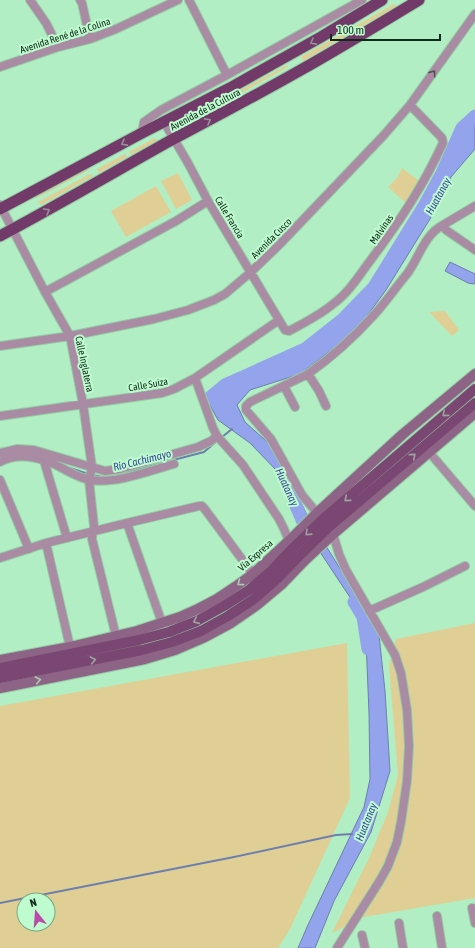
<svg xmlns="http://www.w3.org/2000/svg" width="475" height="948" font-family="'Asap Condensed',sans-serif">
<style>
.green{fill:#e0cf95;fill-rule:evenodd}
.water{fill:#93a4ed;stroke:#6c7fae}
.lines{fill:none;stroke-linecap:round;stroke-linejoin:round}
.stream{stroke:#6c7fae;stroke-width:2}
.river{stroke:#93a4ed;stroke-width:13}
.minor-casing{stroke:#94cba5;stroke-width:10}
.secondary-casing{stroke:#94cba5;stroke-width:12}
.primary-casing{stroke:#94cba5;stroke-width:12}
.trunk-casing{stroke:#94cba5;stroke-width:13}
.minor{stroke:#a98ca3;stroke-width:8}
.secondary{stroke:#8e6486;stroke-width:10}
.primary{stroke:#7a4772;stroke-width:10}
.trunk{stroke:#713a69;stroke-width:11}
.oneway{stroke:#949197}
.oneway2{stroke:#4e5151}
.oneway3{stroke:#9ca2a0}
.oneway4{stroke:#adc7b5}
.labels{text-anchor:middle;stroke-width:4;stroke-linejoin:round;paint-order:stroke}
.street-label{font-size:10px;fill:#122a1a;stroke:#befccf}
.water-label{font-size:11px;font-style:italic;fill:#3b479c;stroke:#befccf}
</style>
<rect width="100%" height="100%" fill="#b1eec3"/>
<path class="green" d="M394 4 397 6 303 61 301 57Z
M287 65 288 67 236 96 235 93Z
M232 95 233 98 182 126 181 123Z
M155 138 157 141 130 155 129 152Z
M125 154 127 157 99 173 97 169Z
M87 166 89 170 37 198 32 196Z
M402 168 420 182 407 204 388 187 397 178Z
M178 173 192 200 176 209 161 181Z
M90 174 93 176 41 205 38 202Z
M156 186 171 212 126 237 111 211Z
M445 311 459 330 452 336 429 312Z
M475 623V898L364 917 332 933 369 858 388 812 398 775 389 665 396 639Z
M347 643 350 798 290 929 278 948H0V706ZM24 900H48V924H24Z"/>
<path class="water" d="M475 116V149L451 177 430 219 386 290 356 331 300 374 250 390 237 405 245 422 275 449 308 517 359 599 379 635 385 691 390 771 371 832 334 901 315 948H298L307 927 364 807 370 779 369 713 366 640 363 617 320 552 275 469 250 443 218 420 207 400 225 385 305 349 343 319 374 287 424 206 443 171 462 128Z
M450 262 475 274V283L474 284 468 283 445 271Z"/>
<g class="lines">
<path class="stream" d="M222 437 232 429
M70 468 88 474
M93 475 102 477
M108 477 204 452 218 440
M0 903 234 857 336 835 352 834"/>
<path class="river" d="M207 400 225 385 305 349 343 319 374 287 424 206 443 171 462 128 475 116
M293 499 309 536
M354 602 363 617 368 649"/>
<defs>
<path id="minor" d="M30 0 46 23 58 47
M80 0 82 3 90 39
M189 0 227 75
M0 67 58 47 90 39 116 29 178 0
M164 122 188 163 208 201 285 330 289 331C304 323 320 315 333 304 347 294 357 279 367 265 385 241 402 218 417 192 427 176 435 160 443 143L442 138 410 105
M142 133 144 122 161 110 227 75 362 0
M0 205 45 292 70 336 83 404 92 467 89 480 94 526C94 530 92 534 92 539L116 636
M475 206 443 225 446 230 475 250
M45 292 176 221 208 201
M0 346 70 336 154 319 188 310 214 300 225 294 251 272 280 244 384 135 410 105 475 14
M308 374C332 357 355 336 374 315 386 302 396 287 407 274 419 258 424 235 443 225
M195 378 213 428 217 436 243 465 279 519 284 529 289 541
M284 386 295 407
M0 416 162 393 174 389 195 378 279 320
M429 452 475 506
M0 453 17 449 34 450 105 471 120 469 198 447 211 441 217 436
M44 461 67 538
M0 462C17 452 39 457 56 465 66 470 80 479 90 480 116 484 149 471 174 464
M0 480 29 549
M317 513 302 495 271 439 246 410V406L250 402 308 374 319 391 326 406
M127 523 162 623
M333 534 339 554 346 570 395 655 401 673 407 710 409 746 407 781 401 822 397 842 388 866 379 882 337 948
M46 543 70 647
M0 558 46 543 127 523 199 506H202L204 508 253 574
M369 611 423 587 465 566
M472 908 475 923
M437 916 442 948
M399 923 403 948
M362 935 365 948"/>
<path id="secondary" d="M0 660 70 647 137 631 180 617 198 609 217 599 235 587 253 574 291 539 317 513 403 434 475 374
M0 688 145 659 175 650 203 638 231 623 257 605 281 585 305 560 332 535 475 413"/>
<path id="primary" d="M0 668 139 640 169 632 197 621 224 606 249 590 272 570 293 548 323 519 475 389
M0 678 142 650 172 642 201 631 228 616 254 599 278 578 299 556 330 526 475 403"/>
<path id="trunk" d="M0 209 142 133 230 88 321 37 382 0
M0 236C56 206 111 174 166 143 211 119 255 96 299 71 340 48 379 24 419 0"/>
</defs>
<use href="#minor" class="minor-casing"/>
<use href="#secondary" class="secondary-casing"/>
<use href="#primary" class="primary-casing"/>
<use href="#trunk" class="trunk-casing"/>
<use href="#minor" class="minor"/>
<use href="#secondary" class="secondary"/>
<use href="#primary" class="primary"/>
<use href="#trunk" class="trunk"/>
</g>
<defs><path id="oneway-chevron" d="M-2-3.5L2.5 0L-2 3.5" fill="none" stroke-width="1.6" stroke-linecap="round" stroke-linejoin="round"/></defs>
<g class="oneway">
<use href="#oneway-chevron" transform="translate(313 42) rotate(151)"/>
<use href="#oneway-chevron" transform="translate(208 121) rotate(-28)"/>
<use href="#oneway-chevron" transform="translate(124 143) rotate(152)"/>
<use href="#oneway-chevron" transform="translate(47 211) rotate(-30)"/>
</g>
<use class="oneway2" href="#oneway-chevron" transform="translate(433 73) rotate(-54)"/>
<g class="oneway3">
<use href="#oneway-chevron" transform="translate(445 414) rotate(139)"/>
<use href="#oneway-chevron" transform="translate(413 456) rotate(-40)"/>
<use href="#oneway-chevron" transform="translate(347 499) rotate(139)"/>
<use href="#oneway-chevron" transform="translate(308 533) rotate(136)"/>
<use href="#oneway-chevron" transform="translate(196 621) rotate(156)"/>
<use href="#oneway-chevron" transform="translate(93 660) rotate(-11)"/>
</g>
<g class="oneway4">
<use href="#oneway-chevron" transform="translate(240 583) rotate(143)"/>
<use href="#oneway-chevron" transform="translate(38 680) rotate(-11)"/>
</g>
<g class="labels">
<g class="street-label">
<text transform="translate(65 35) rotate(-18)" y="4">Avenida René de la Colina</text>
<text transform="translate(205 109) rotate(-28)" y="4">Avenida de la Cultura</text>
<text transform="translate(230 217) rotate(59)" y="4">Calle Francia</text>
<text transform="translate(381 229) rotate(-55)" y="4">Malvinas</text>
<text transform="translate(271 238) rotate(-45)" y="4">Avenida Cusco</text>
<text transform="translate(85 364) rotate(78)" y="4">Calle Inglaterra</text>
<text transform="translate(148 384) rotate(-10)" y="4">Calle Suiza</text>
<text transform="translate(255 555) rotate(-41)" y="4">Vía Expresa</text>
</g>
<g class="water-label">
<text transform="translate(438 196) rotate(-61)" y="4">Huatanay</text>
<text transform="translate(142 460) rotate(-14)" y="4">Río Cachimayo</text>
<text transform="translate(287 487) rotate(65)" y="4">Huatanay</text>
<text transform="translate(366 822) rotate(-68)" y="4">Huatanay</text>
</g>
</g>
<g transform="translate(36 912) rotate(343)"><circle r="19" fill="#befccf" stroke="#79a887"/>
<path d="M0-3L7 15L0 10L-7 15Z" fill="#b94ba9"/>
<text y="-6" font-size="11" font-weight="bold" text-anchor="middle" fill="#122a1a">N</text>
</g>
<path d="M331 34v6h109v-6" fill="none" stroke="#122a1a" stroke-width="2"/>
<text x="337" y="34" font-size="12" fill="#122a1a" stroke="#befccf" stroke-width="3" paint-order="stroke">100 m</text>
</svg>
